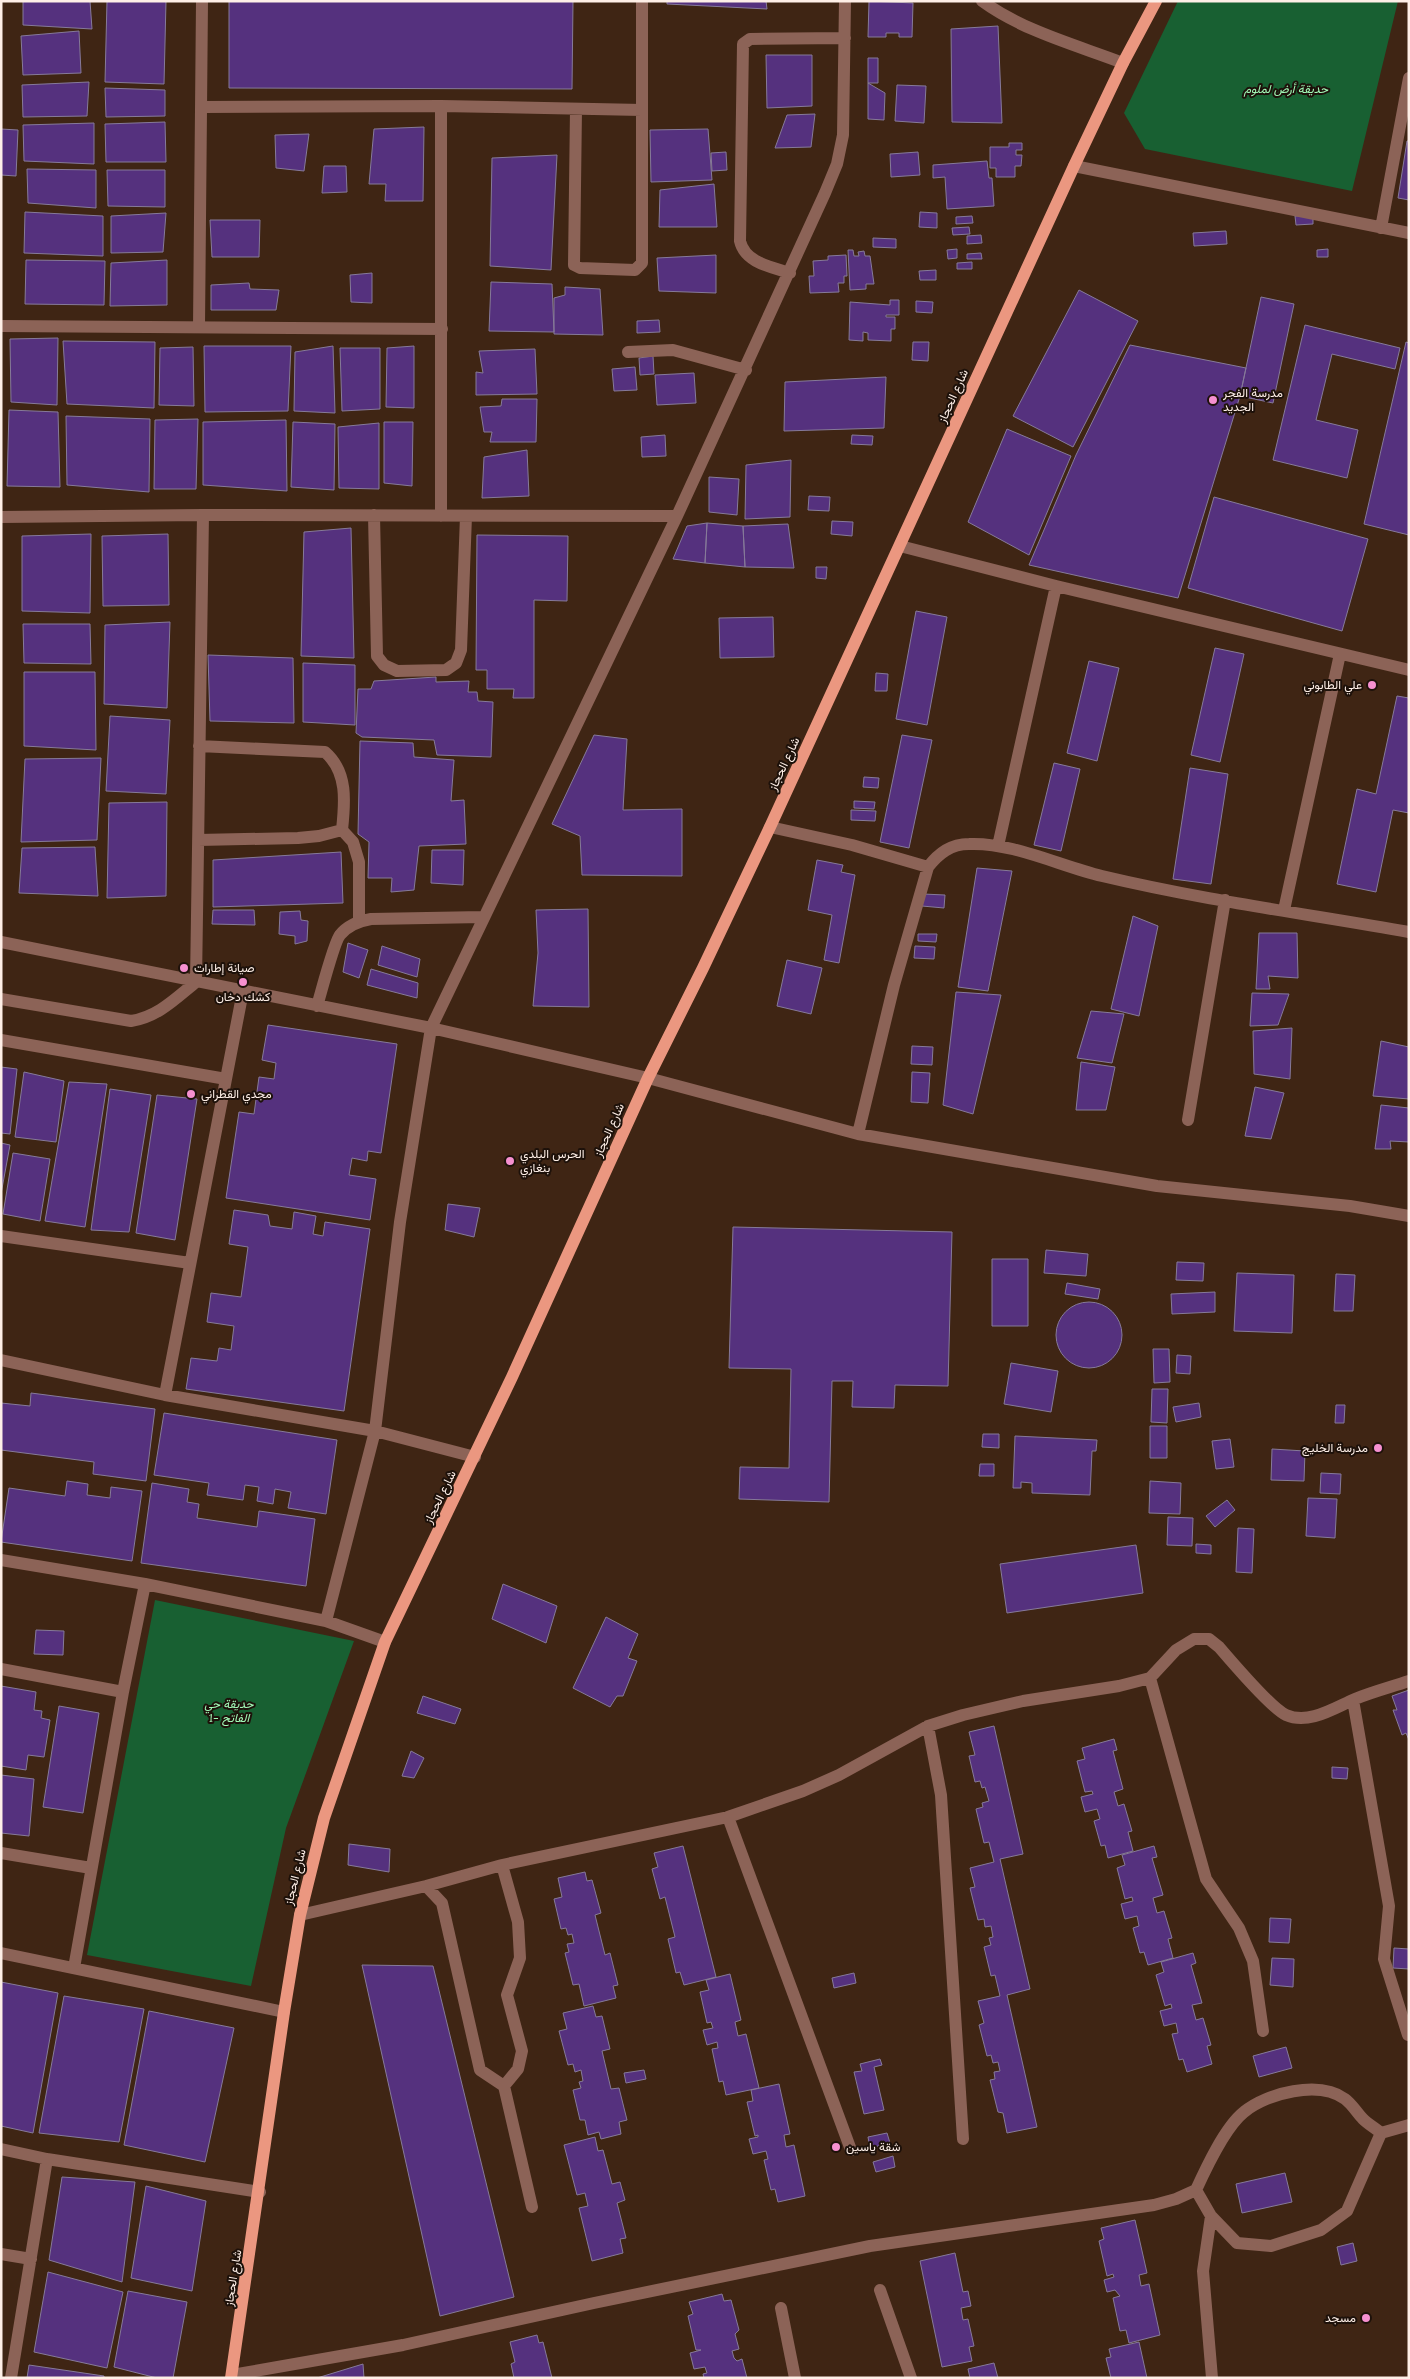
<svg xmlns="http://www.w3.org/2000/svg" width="1410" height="2379" font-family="Lora,Vazirmatn,serif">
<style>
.green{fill:#186032}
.building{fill:#55317e;stroke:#867a99}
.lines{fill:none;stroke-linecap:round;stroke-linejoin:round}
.minor{stroke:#8c6357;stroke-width:12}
.major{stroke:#eb9780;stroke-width:12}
.poi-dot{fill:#f690d0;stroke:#1d110a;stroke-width:2}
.labels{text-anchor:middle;stroke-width:4;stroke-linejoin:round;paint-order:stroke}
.park-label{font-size:12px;font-style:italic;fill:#a3fcb9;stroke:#1d110a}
.poi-label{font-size:12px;fill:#feefe7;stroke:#1d110a;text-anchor:start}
.street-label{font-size:12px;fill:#feefe7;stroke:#1d110a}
</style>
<rect width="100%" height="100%" fill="#3f2514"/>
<path class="green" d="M1178 1H1398L1352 191 1145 149 1124 113Z
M155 1600 354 1641 286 1828 251 1986 87 1955Z"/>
<path class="building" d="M23 1H90L92 29 23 25Z
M107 1H166L164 84 105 82Z
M229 1H573L572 89 229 88Z
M667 1H766L767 9 667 4Z
M869 1 913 3 912 37H899V33H886V37H868Z
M998 26 1002 123 952 122 951 29Z
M79 31 81 73 23 75 21 36Z
M766 55H812V106L767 108Z
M868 58H878V83H868Z
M89 82 87 116 23 117 22 85Z
M868 83 885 93 884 120 868 119Z
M897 85 926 86 924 123 895 121Z
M105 88 165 90V116L106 117Z
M815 114 811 147 775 148 787 115Z
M165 122 166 162H106L105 124Z
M94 123V164L24 161 23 125Z
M424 127 423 201H385L386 184H369L374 129Z
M1 129 18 130 16 176 1 175Z
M708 129 712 180 651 182 650 130Z
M309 134 304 171 276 168 275 135Z
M1407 141H1409V200L1398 198Z
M1009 143H1022V150H1016V155H1022L1021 166H1015V177H996V168H990V147H1009Z
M726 152 727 170 712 171 711 153Z
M918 152 920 175 891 177 890 154Z
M557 155 551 270 490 266 492 158Z
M987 161 989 178H992L994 206 947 209 945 177 933 178V165Z
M324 166H346L347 192 322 193Z
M27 169 96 170V208L28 203Z
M107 170H165V207L108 206Z
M714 184 717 227H659L660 190Z
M25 212 103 216V256L24 253Z
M920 212 937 213V228L919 227Z
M166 213 163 252 111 253V216Z
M1313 215V224L1296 225 1295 216Z
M972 216 973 223 956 224V217Z
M210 220H260L259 257H212Z
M969 227 970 234 953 235 952 228Z
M1226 231 1227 244 1194 246 1193 233Z
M981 235 982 243 967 244V236Z
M873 238 896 239V248L873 247Z
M957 249V258L948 259 947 250Z
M1328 249V257H1317V250Z
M848 250H853L854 256H859L858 252 864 251 865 256H870L874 284H866V289L850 290Z
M981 253 982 259H967V254Z
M716 255V293L659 291 657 258Z
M846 255 847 276H844V283H838L839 292 810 293 809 276H814L813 261 828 260V256Z
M26 260 105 261 104 305 25 304Z
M167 260V305L110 306 111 263Z
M972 262V269H957V263Z
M936 270V280H920L919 271Z
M372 273V303L351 302 350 275Z
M491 282 552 284 554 332 489 331Z
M249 283 250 289 279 290 276 310H211V285Z
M565 287 600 289 603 335 554 334V298L565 295Z
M1079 290 1138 321 1073 447 1013 416Z
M1261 297 1294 304 1273 403 1240 396Z
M890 300H899V315H886V317H895V329H891V341L868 340V333L863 332V341L849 340 850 302 890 305Z
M916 301 933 302 932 313 916 312Z
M659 320 660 332 637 333V321Z
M1305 325 1400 348 1395 369 1332 354 1316 420 1358 430 1347 478 1273 460Z
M58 338 57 405 11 402 10 339Z
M63 341 155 342 154 408 67 404Z
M913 342H929L928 361 912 360Z
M1406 342 1409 343V535L1364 524Z
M1130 345 1246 368 1240 396 1178 598 1029 565 1076 455Z
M204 346H291L288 411 205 412Z
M333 346 335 413 294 411 295 352Z
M414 346V408L386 407 387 348Z
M193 347 194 406 159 405 160 348Z
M340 348H380V409L342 411Z
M535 349 537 394 476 395V372L483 373 479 351Z
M653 356 654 374 640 375 639 358Z
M635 367 637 390 614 391 612 369Z
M694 373 696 403 657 405 655 375Z
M886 377 884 428 784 431 785 382Z
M502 399H537L536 442H490L492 432H484L480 407 501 406Z
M9 410 58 412 60 487 7 486Z
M66 416 150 419 149 492 67 485Z
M198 419 196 489H154L155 420Z
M286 420 287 491 203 485V422Z
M293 422 335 424 334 490 291 487Z
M384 422H413L412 486 384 483Z
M379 423V489L339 488 338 427Z
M1007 429 1071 456 1029 555 968 522Z
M665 435 666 456 642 457 641 437Z
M852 435 873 436 872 445 851 444Z
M527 450 529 496 482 498 484 457Z
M791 460 790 517 745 519 746 465Z
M709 477 739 479 737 515 709 512Z
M809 496 830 497 829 511 808 510Z
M1214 497 1368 539 1342 631 1188 588Z
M832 521 853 522 852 536 831 534Z
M707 523 705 563 673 559 687 526Z
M707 523 743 526 745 567 705 563Z
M788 524 794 568 745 567 743 526Z
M351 528 354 658 301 656 304 532Z
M91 534 90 613 22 611V536Z
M168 534 169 605 103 606 102 536Z
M477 535 568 536 567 601 534 600V698H513L514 689H487V670H476Z
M816 567H827L826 579 816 578Z
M916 611 947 617 927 725 896 719Z
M773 617 774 657 720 658 719 618Z
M170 622 167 708 104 704 105 625Z
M23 624H90L91 664 24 663Z
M1215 648 1244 654 1220 762 1191 755Z
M208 655 293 658 294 723 210 721Z
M1089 661 1119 668 1097 761 1067 753Z
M303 663 355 665V725L303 722Z
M24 672H95L96 750 24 746Z
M876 673 888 674 887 691H875Z
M436 677V682L469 681 468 692H477L478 701 493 702 491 757 437 755 434 740 362 737 356 733 358 689H371L374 681Z
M1397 696 1409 698V813L1393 810 1376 892 1337 884 1357 789 1376 794Z
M110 716 170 720 166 794 106 791Z
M594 735 627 739 623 810 682 809V876L582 875 580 836 552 824Z
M902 735 932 740 909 848 880 842Z
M360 741 413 743 414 757 454 760 451 801 464 800 466 844 419 846 414 890 391 892 392 878H368L369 842 358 834Z
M101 758 97 840 21 842 25 759Z
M1054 763 1080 769 1061 851 1034 845Z
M1190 768 1228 774 1211 884 1173 879Z
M864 777 879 778 878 788 863 787Z
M854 801 875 802 874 809 854 808Z
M167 802 166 896 107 898 109 803Z
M851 810 876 811 875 821 851 820Z
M95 847 98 896 19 893 22 848Z
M432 850H464L463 885 431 883Z
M341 852 343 903 213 907V860Z
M817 860 843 865 841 872 855 875 839 963 824 960 832 915 808 910Z
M977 868 1012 871 988 991 958 987Z
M923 894 945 895 944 908 922 906Z
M588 909 589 1007 533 1006 538 953 536 910Z
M213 910H254L255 925 212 924Z
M300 911 301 920 308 921 307 941 295 944V936L279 934 280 912Z
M1133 916 1158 926 1139 1016 1111 1009Z
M1259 933H1297L1298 978 1268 976 1270 989H1256Z
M918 934H937L936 942 918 941Z
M348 943 368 950 359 978 343 972Z
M382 946 420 959 417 977 378 965Z
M915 946 935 947 934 959 914 958Z
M787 960 822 968 811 1014 777 1006Z
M371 969 418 983 417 998 367 985Z
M956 992 1001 995 973 1114 943 1105Z
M1252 993 1289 994 1278 1025 1250 1026Z
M1091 1011 1124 1014 1112 1063 1077 1058Z
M268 1025 397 1044 381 1153 368 1151 367 1161 352 1158 349 1175 376 1179 370 1220 226 1198 239 1112 254 1114 259 1077 274 1079 276 1063 262 1060Z
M1292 1028 1290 1079 1254 1074 1253 1031Z
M1381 1041 1409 1047V1099L1373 1096Z
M912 1046 933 1047 932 1065 911 1064Z
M1081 1062 1115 1067 1106 1110H1076Z
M1 1067 17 1069 10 1134 1 1133Z
M24 1072 64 1081 56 1142 15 1137Z
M912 1072 930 1073 928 1103 911 1102Z
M69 1082 107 1084 85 1227 45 1221Z
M1255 1087 1284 1093 1271 1139 1245 1136Z
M110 1089 151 1095 129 1232 91 1230Z
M157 1095 197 1099 175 1240 136 1233Z
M1381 1105 1409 1108V1142L1390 1141 1391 1149H1375Z
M1 1143 10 1145 1 1194Z
M13 1153 50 1159 40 1221 3 1214Z
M448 1204 480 1208 474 1237 445 1230Z
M234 1210 268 1215 270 1226 292 1229 294 1212 316 1216 313 1234 323 1236 325 1222 370 1229 344 1411 186 1389 191 1358 217 1361 219 1348 231 1350 234 1326 207 1322 211 1293 241 1297 248 1247 229 1244Z
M733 1227 952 1232 948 1386 895 1385 894 1408 852 1407 853 1381H832L829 1502 739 1499 740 1467 789 1468 791 1369 729 1368Z
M1046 1250 1088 1254 1086 1276 1044 1273Z
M992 1259H1028V1326H992Z
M1177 1262 1204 1263 1203 1281 1176 1280Z
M1237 1273 1294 1275 1292 1333 1234 1331Z
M1336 1274 1355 1275 1353 1311H1334Z
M1067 1283 1100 1289 1098 1299 1065 1294Z
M1215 1292V1312L1172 1314 1171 1294Z
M1056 1335a33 33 0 1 1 66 0a33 33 0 1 1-66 0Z
M1153 1349H1169L1170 1382 1154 1383Z
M1177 1355 1191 1356 1190 1374 1176 1373Z
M1011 1363 1058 1371 1051 1412 1004 1404Z
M1152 1389H1168L1167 1423 1151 1422Z
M31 1393 155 1409 146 1481 93 1474 94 1462 1 1450V1403L30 1406Z
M1199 1403 1201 1417 1176 1422 1173 1407Z
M1336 1405H1345L1344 1423H1335Z
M164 1413 337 1440 326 1514 288 1508 291 1492 275 1489 273 1504 257 1501 259 1487 245 1485 243 1500 207 1495 209 1483 154 1475Z
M1150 1426H1167V1458H1150Z
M983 1434H999V1448L982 1447Z
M1015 1436 1097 1440 1096 1451H1092L1090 1495 1032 1493V1483L1021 1482V1488H1013Z
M1230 1439 1234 1467 1216 1469 1212 1441Z
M1272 1449 1305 1451 1304 1481 1271 1480Z
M980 1464H994V1476H979Z
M1321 1473 1341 1474 1340 1494 1320 1493Z
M67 1481 88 1484 87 1495 110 1498 111 1487 142 1491 132 1561 1 1542 9 1488 65 1496Z
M1150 1481 1181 1483 1180 1514 1149 1513Z
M152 1483 189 1489 187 1502 199 1504 197 1518 257 1527 259 1511 315 1519 306 1586 141 1563Z
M1308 1498 1337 1499 1335 1538 1306 1536Z
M1227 1500 1235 1510 1215 1527 1206 1516Z
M1168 1517 1193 1518 1192 1546 1167 1545Z
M1238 1528 1254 1529 1252 1573 1236 1572Z
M1196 1544 1211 1545V1554L1196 1553Z
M1136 1545 1143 1593 1007 1613 1000 1564Z
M503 1584 557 1606 546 1643 492 1619Z
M606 1617 638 1634 628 1658 637 1661 623 1696H617L610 1707 573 1688Z
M36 1630 64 1631 63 1655 34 1654Z
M1 1686 36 1692 34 1710 42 1711 41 1718 50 1720 44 1757 28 1755 26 1770 1 1766Z
M1409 1690V1740L1406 1733 1402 1735 1393 1710H1397L1392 1696Z
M423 1696 461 1709 455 1724 417 1713Z
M59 1706 99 1713 83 1813 43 1807Z
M994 1726 1023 1854 1000 1859 1030 1989 1007 1995 1037 2127 1007 2133 1003 2113 998 2112 990 2080 995 2079 994 2072 1000 2071 998 2062 993 2063 991 2055 987 2056 979 2025 984 2023 978 2001 1000 1996 995 1975 991 1976 984 1947 991 1945 989 1938 993 1937 991 1926 985 1927 984 1919 978 1920 970 1888 975 1887 970 1868 994 1862 989 1842 984 1843 976 1809 983 1807 982 1803 989 1801 985 1787 982 1788 980 1781 975 1782 969 1756 975 1755 969 1732Z
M1114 1739 1117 1750 1113 1751 1123 1789 1114 1792 1118 1806 1124 1804 1132 1831 1128 1832 1133 1851 1108 1858 1105 1845 1101 1846 1094 1821 1100 1819 1097 1809 1085 1812 1081 1797 1093 1794 1092 1791 1085 1792 1077 1761 1085 1759 1082 1748Z
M411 1751 424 1758 414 1778 402 1776Z
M1332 1767 1348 1768 1347 1779 1332 1778Z
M1 1775 34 1779 29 1836 1 1833Z
M349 1844 390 1849 389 1872 348 1865Z
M683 1846 716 1977 684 1985 680 1972 676 1973 668 1939 675 1937 665 1897 660 1899 652 1869 658 1867 654 1853Z
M1154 1846 1157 1857 1152 1858 1163 1895 1153 1898 1157 1913 1164 1911 1172 1938 1168 1939 1173 1958 1148 1965 1144 1952 1140 1953 1133 1928 1139 1926 1137 1916 1125 1919 1121 1904 1133 1901 1132 1897 1125 1899 1117 1868 1125 1865 1122 1855Z
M585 1872 587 1881 592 1880 601 1913 595 1915 605 1955 610 1953 618 1985 613 1986 616 1998 584 2006 579 1984 573 1985 565 1953 569 1952 567 1944 574 1943 572 1934 568 1935 566 1928 561 1929 554 1899 562 1897 558 1878Z
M1270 1918 1291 1919 1289 1943 1269 1942Z
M1394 1948 1409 1949V1969L1393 1968Z
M1193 1953 1196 1963 1191 1965 1202 2003 1192 2005 1196 2020 1203 2018 1211 2045 1207 2046 1212 2064 1187 2072 1183 2059 1179 2060 1172 2034 1178 2033 1176 2023 1164 2026 1160 2011 1172 2008 1171 2004 1165 2006 1156 1975 1164 1972 1161 1962Z
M1272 1958 1294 1959 1293 1987 1270 1985Z
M362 1965 433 1966 514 2297 440 2316Z
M854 1973 856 1983 834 1988 832 1978Z
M730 1974 741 2020 735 2022 738 2036 746 2034 759 2088 726 2095 723 2081 719 2082 712 2049 718 2048 717 2042 707 2045 703 2030 713 2028 711 2022 707 2023 700 1992 709 1990 706 1980Z
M1 1982 58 1993 33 2133 1 2126Z
M64 1996 144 2009 119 2142 39 2133Z
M593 2006 596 2017 602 2016 610 2049 602 2051 611 2089 619 2088 627 2120 619 2122 621 2134 601 2139 599 2132 588 2135 585 2120H580L573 2090 581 2088 579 2082 583 2081 581 2070 575 2072 573 2064 568 2065 559 2031 567 2029 563 2013Z
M149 2011 234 2028 205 2162 124 2145Z
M1286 2047 1292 2068 1259 2077 1253 2056Z
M880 2059 882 2065 874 2067 884 2110 864 2114 854 2072 862 2071 860 2064Z
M644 2070 646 2079 626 2083 624 2073Z
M779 2084 790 2134 784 2135 786 2147 794 2145 805 2196 778 2202 775 2189 771 2190 764 2160 768 2159 766 2151 753 2154 749 2139 758 2137V2135L755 2136 747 2102 753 2101 751 2090Z
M887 2133 890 2143 870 2148 868 2137Z
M595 2137 598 2151 603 2150 612 2184 620 2182 625 2200 617 2203 626 2238 620 2239 623 2253 592 2261 579 2208 588 2206 585 2193 577 2195 564 2145Z
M893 2156 895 2167 876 2172 873 2162Z
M1285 2173 1292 2202 1242 2213 1236 2184Z
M62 2177 135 2182 122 2282 49 2260Z
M146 2186 206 2201 192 2291 131 2278Z
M1135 2220 1147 2273 1139 2275 1141 2286 1149 2284 1160 2335 1129 2343 1126 2330 1120 2331 1113 2298 1120 2296 1115 2290 1107 2292 1104 2280 1114 2277 1113 2274 1107 2276 1099 2241 1104 2239 1101 2228Z
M1353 2243 1357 2261 1341 2265 1337 2247Z
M955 2253 963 2292 968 2291 971 2306 961 2308 963 2320 968 2319 974 2346 969 2347 972 2361 942 2367 920 2261Z
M48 2272 123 2292 107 2368 34 2352Z
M128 2291 187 2302 173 2378H157L114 2367Z
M722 2294 724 2301 731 2300 739 2330 735 2334 739 2349 732 2351 734 2358 737 2361 742 2359 747 2378H704L703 2374 707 2373 705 2367 694 2369 690 2353 701 2350H696L688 2316 693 2314 689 2302Z
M537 2335 539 2343 543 2342 552 2378H514L511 2364 515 2362 510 2342Z
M1139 2342 1147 2378H1111L1106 2358 1111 2357 1109 2349Z
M994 2363 998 2378H970L968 2369Z
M363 2364 364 2378H317Z
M29 2365 104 2376V2378H27Z"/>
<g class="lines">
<path class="minor" d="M982 1C1023 31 1076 45 1123 63
M202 107 441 106 642 110
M576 109 574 265 580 268 635 270 642 263V1
M1074 166 1409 233
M1381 228 1409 78
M790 273C772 267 745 263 740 241L743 44 750 39 845 38
M1 326 442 329
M199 327 202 1
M628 352 673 350 746 370
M374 515 377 656 384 665 397 671 446 670 456 663 461 650 466 516
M441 516V106
M1 517 203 515 677 516
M900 546 1056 586 1409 670
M770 827 852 845 928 867
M342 830 353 842 359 862V921
M198 840 298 838 319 836 342 830C345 802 348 772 325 752L199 746
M998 846 1056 586
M1284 910 1340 654
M1 942 431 1028 648 1078 858 1134 1157 1186 1350 1206 1409 1216
M1 999 131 1021C158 1017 176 998 196 982L203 515
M317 1006C321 993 334 942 340 935 348 925 359 921 371 919L483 917
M1 1040 226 1079
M1188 1120 1225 900
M858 1134 894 985 928 867C939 853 951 844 969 844 1012 842 1060 866 1102 876 1203 900 1307 914 1409 932
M1 1236 190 1263
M1 1360 165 1395 375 1431 475 1457
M165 1395 243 991
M1 1560 145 1584 326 1621 385 1642
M326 1621 375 1431 400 1222 431 1028 677 516 825 193 837 164 843 135 845 1
M1 1669 123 1692
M1150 1678 1206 1879 1239 1928 1253 1961 1263 2031
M1353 1700 1389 1906 1384 1959 1408 2035
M928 1726 941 1795 963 2139
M728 1817 851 2150
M1 1853 91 1868
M502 1865 518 1922 520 1958 507 1995 522 2051 518 2069 504 2086
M426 1886 442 1903 480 2070 504 2086 532 2207
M300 1915 426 1886 502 1865 728 1817 803 1791 839 1775 928 1726 963 1715 1023 1701 1119 1686 1150 1678 1176 1650 1194 1639H1209L1219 1647C1231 1661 1272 1709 1286 1715 1309 1725 1334 1708 1355 1699 1372 1692 1391 1687 1409 1681
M1 1953 284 2012
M74 1968 123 1692 145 1584
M1 2149 47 2159 260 2192
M1196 2190 1211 2216 1237 2243 1271 2246 1321 2230 1347 2211 1381 2133
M1211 2216 1203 2271 1212 2378
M1 2254 31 2259
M880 2290 911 2378
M781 2308 795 2378
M232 2375 403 2345 594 2303 870 2246 1154 2205 1176 2199 1196 2190C1206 2168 1225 2127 1244 2112 1267 2093 1319 2080 1345 2099 1352 2104 1357 2113 1363 2119 1368 2124 1375 2128 1381 2133L1409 2125
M11 2378 47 2159"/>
<path class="major" d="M231 2378 284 2012 300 1915 324 1818 385 1642 512 1377 648 1078 703 968 770 827 1074 166 1123 63 1156 1"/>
</g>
<g class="poi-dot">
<circle cx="1213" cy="400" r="5"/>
<circle cx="1372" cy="685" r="5"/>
<circle cx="184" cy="968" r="5"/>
<circle cx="243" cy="982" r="5"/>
<circle cx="191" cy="1094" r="5"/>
<circle cx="510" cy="1161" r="5"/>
<circle cx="1378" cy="1448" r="5"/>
<circle cx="836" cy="2147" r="5"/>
<circle cx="1366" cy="2318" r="5"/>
</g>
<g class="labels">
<g class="park-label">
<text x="1286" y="93">حديقة أرض لملوم</text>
<text x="229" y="1708">حديقة حي<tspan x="229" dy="14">الفاتح -1</tspan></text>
</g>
<g class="poi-label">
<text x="1223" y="397">مدرسة الفجر<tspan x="1223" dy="14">الجديد</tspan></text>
<text x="1362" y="689" text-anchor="end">علي الطابوني</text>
<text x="194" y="972">صيانة إطارات</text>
<text x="243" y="1001" text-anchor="middle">كشك دخان</text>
<text x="201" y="1098">مجدي القطراني</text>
<text x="520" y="1158">الحرس البلدي<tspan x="520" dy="14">بنغازي</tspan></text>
<text x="1368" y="1452" text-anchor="end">مدرسة الخليج</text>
<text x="846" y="2151">شقة ياسين</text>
<text x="1356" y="2322" text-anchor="end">مسجد</text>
</g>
<g class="street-label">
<text transform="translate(953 396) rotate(-66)" y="4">شارع الحجاز</text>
<text transform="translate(784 764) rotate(-65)" y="4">شارع الحجاز</text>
<text transform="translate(609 1130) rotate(-66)" y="4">شارع الحجاز</text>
<text transform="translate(440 1497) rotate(-64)" y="4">شارع الحجاز</text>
<text transform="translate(295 1877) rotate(-76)" y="4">شارع الحجاز</text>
<text transform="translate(233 2278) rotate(-81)" y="4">شارع الحجاز</text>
</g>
</g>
<rect width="1410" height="2379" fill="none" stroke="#feefe7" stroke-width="5"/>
</svg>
